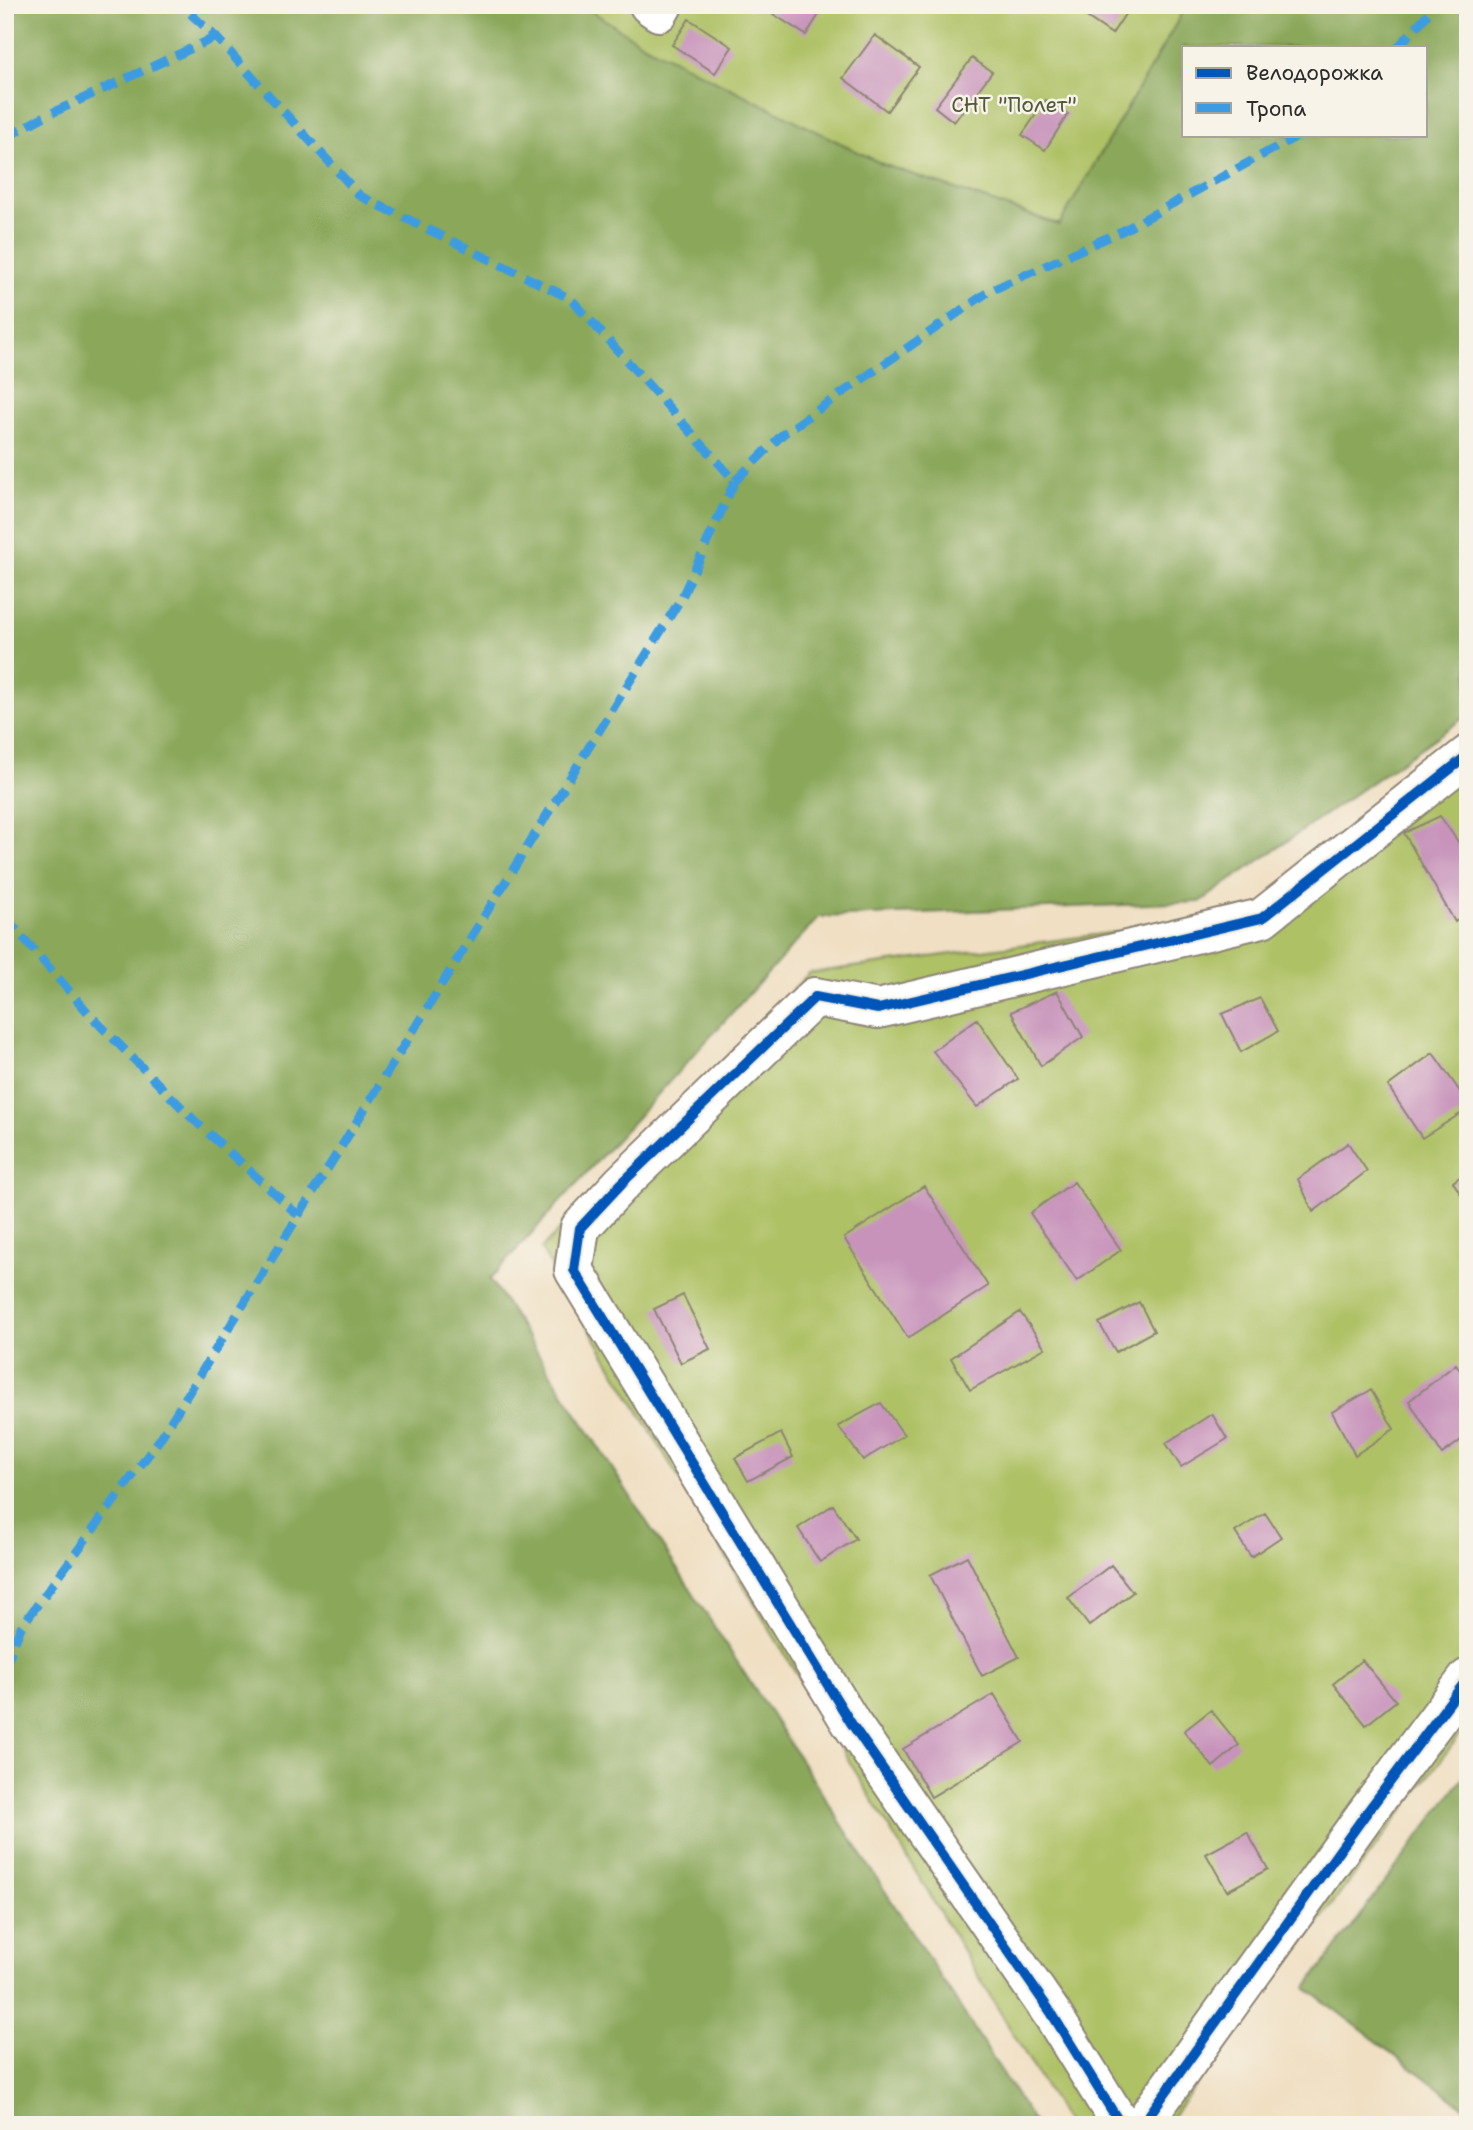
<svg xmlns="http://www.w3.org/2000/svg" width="1473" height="2130" font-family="'Shantell Sans',sans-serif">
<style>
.green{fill:#aec165;stroke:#6c7648;stroke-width:2}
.forest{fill:#8aa75a;stroke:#5a6942;stroke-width:2;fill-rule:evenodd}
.building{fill:#c793bb}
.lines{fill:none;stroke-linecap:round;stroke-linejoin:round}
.street-casing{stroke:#8e8576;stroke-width:42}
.street{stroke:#fff;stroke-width:38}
.quiet{stroke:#3d9ce1;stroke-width:9;stroke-dasharray:18 9;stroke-linecap:butt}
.cycleway-casing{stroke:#f7f3e8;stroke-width:15}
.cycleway{stroke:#0057b8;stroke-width:10}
.labels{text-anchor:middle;stroke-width:5;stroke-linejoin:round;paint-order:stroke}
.park-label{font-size:21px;fill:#52583c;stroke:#f7f3e8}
</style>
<rect width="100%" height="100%" fill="#f7f3e8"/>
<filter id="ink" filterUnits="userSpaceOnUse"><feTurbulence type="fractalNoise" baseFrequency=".0143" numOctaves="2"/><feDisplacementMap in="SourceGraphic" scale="14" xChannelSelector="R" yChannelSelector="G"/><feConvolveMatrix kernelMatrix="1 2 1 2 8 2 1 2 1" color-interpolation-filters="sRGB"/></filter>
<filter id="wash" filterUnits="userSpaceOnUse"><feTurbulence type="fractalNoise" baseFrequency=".00686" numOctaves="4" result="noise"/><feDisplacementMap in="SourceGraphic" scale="28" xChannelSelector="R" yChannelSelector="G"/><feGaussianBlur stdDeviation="1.57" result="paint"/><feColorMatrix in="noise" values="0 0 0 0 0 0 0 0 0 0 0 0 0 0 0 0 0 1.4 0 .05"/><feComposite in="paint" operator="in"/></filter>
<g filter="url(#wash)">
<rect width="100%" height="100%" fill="#f0dfc2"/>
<path class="green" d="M582 5H1187L1060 225 882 164 644 45Z
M1468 729V1724L1166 2125H1068L541 1249 809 973 1253 914Z"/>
<path class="forest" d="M5 5H582L644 45 882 164 1059 225 1187 5H1468V715L1200 902 819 917 490 1279 1036 2125H5ZM1184 47H1426V135H1184Z
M1468 1771V2110L1306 1988Z"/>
<g id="blocks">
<path class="building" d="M759 5H825L806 35Z
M1069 5H1131L1112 34Z
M689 19 732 47 715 73 672 45Z
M875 35 919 67 887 111 843 78Z
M972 58 992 72 954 122 935 107Z
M1046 100 1068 114 1045 150 1022 135Z
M1440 816 1468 856V912L1455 922 1404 833Z
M1057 991 1083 1037 1041 1066 1011 1012Z
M1260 998 1278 1031 1241 1052 1222 1014Z
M977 1019 1018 1079 977 1107 933 1051Z
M1433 1053 1468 1103V1109L1422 1138 1388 1086Z
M1348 1143 1367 1171 1313 1212 1298 1179Z
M1468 1171V1205L1453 1182Z
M1074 1182 1121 1250 1077 1281 1030 1213Z
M924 1186 988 1286 908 1338 844 1238Z
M683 1295 710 1349 681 1363 654 1309Z
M1139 1302 1154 1331 1116 1352 1099 1323Z
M1020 1312 1045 1348 970 1390 951 1358Z
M1456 1364 1468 1383V1435L1442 1454 1409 1401Z
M1371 1390 1394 1429 1355 1455 1332 1412Z
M881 1403 904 1435 863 1460 838 1426Z
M1212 1414 1227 1439 1181 1467 1166 1443Z
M781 1433 793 1457 748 1481 735 1458Z
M833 1505 856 1539 820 1562 798 1528Z
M1265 1513 1281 1537 1251 1557 1235 1532Z
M967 1556 1019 1657 982 1676 930 1575Z
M1111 1565 1133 1592 1089 1626 1068 1598Z
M1362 1660 1396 1701 1366 1725 1333 1684Z
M994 1694 1023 1742 931 1797 903 1749Z
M1211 1710 1239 1745 1213 1767 1184 1731Z
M1247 1832 1268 1869 1227 1891 1206 1854Z"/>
</g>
</g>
<g filter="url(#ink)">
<use href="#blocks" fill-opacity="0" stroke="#8e8576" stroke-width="2"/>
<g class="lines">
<defs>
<path id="street" d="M649 5 659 12 663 5
M1121 2125 1052 2014 851 1723 574 1270 580 1228 622 1183 815 997 878 1009 1262 918 1468 755
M1142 2125 1365 1815 1468 1678"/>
</defs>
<use href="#street" class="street-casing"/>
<use href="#street" class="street"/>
<path class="quiet" d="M1398 47 1436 5
M5 138 41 118 216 37
M735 481 783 434 988 292 1126 229 1299 135
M5 917 91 1016 193 1119 298 1215
M5 1667 21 1627 160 1439 682 597 735 481 571 299 360 196 216 37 181 5"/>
<defs>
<path id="cycleway" d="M1121 2125 1052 2014 851 1723 574 1270 580 1228 622 1183 815 997 878 1009 1262 918 1468 755
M1142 2125 1365 1815 1468 1678"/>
</defs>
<use href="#cycleway" class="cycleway-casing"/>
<use href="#cycleway" class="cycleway"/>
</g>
</g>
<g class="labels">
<g class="park-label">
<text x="1014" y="112">СНТ "Полет"</text>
</g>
</g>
<rect width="1473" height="2130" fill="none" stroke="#f7f3e8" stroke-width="28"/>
<rect x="1182" y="46" width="245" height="91" fill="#f7f3e8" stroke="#a5a39c" stroke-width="2"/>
<rect x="1196" y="68" width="35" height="10" fill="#0057b8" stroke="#a5a39c" stroke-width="2"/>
<text x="1246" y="80" font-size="21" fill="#2b2b2b">Велодорожка</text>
<rect x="1196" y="103" width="35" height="10" fill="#3d9ce1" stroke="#a5a39c" stroke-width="2"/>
<text x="1246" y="116" font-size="21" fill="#2b2b2b">Тропа</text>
</svg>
